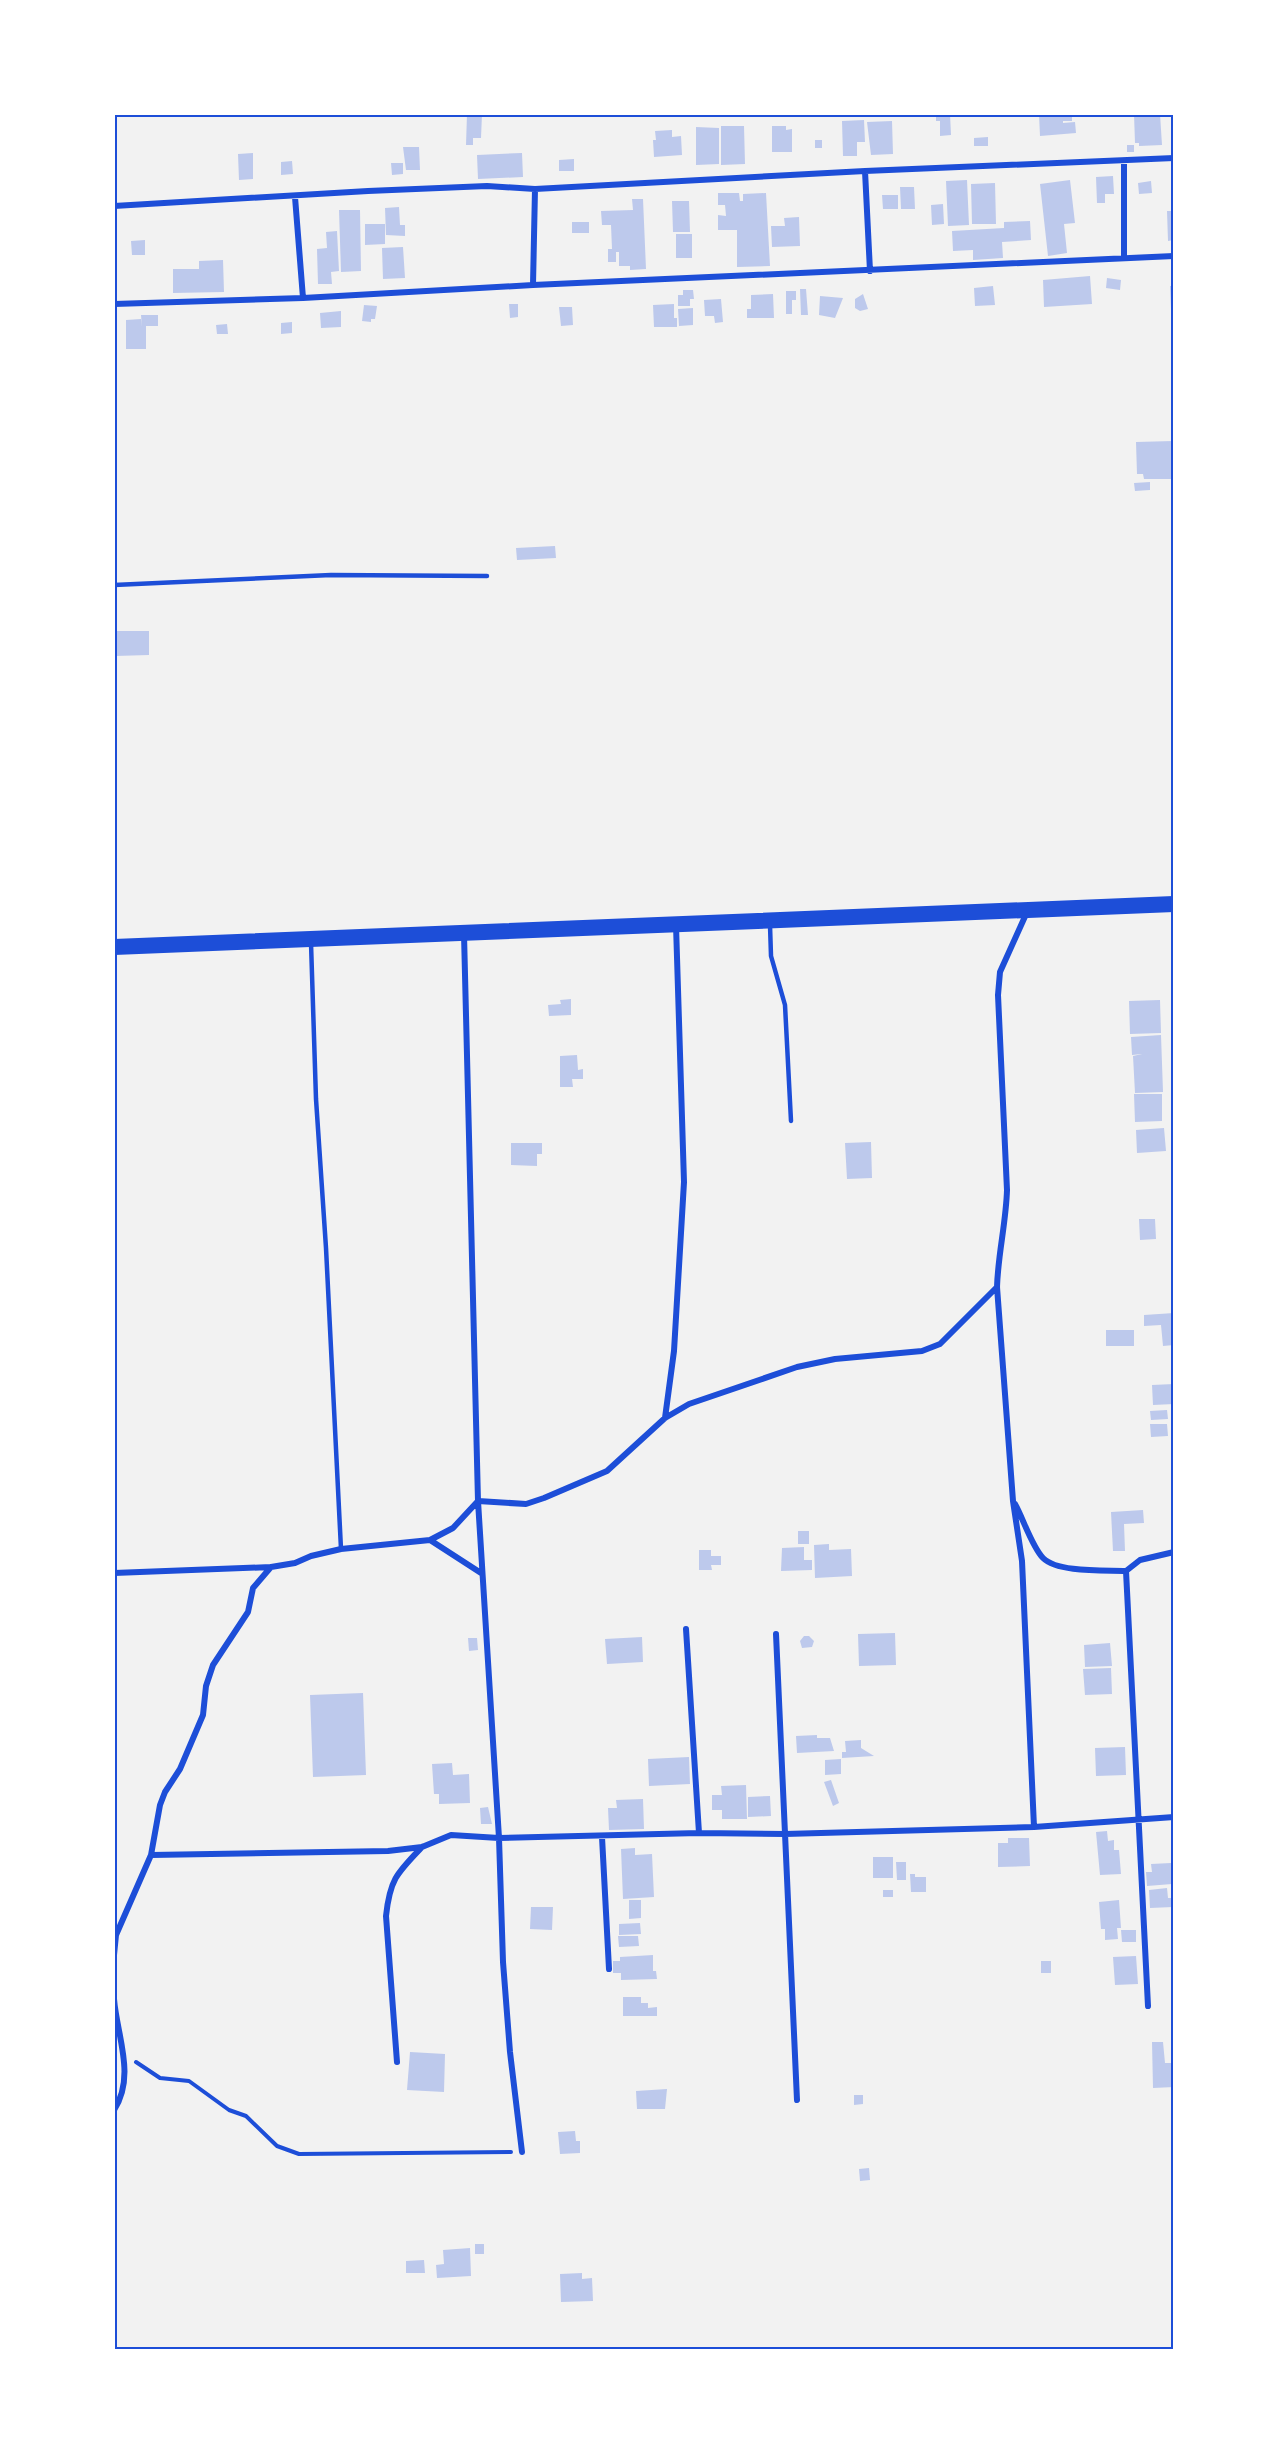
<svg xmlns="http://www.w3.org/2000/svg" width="1288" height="2463" font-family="'Archivo Narrow',sans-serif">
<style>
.building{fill:#bdc9ec}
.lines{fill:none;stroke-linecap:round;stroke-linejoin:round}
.path{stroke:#1d4ed8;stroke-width:4}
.service{stroke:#1d4ed8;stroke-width:4.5}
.minor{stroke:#1d4ed8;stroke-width:6}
.trunk{stroke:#1d4ed8;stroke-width:16}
.neatline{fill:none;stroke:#1d4ed8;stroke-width:2}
</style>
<rect width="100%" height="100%" fill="#f2f2f2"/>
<path class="building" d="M467 114H482L481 138H473V145H466Z
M936 114H950L951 135 940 136V121H936Z
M1039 114H1072V121H1063V123L1075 122 1076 133 1040 136Z
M1134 114H1160L1162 145 1139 146V143H1135Z
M864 120 865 142H857V156H843L842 121Z
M892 121 893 154 871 155 867 122Z
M721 126H744L745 164 721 165Z
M772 126H786V130L792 129V152H772Z
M696 127 719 128V164L696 165Z
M672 130V137L681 136 682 155 654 157 653 140H656L655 131Z
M988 137V146H974V138Z
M815 140H822V148H815Z
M1127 145H1134V152H1127Z
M403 147H419L420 170H406Z
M253 153V179L239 180 238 154Z
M522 153 523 177 478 179 477 155Z
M574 159V171H559V160Z
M292 161 293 174 281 175V162Z
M391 163H403V174L392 175Z
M1113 176 1114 194H1105V203H1097L1096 177Z
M967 180 969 225 948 226 946 181Z
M1070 180 1075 223 1064 224 1067 253 1048 256 1040 184Z
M1151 181 1152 193 1139 194 1138 183Z
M995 183 996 224H972L971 184Z
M900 187H914L915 209H901Z
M718 193H739L740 201H743V194L766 193 770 266 737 267V230H718V215L726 216 725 205H718Z
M882 195H898V209H883Z
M632 199H643L646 269 630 270V266H619V252H616V262H608V249H612L611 225H602L601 211 633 210Z
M672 201H689L690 232H673Z
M943 204 944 224 932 225 931 205Z
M399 207 400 225H405V236L386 235 385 208Z
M339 210H360L361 271 341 272Z
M1167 211H1174V240L1168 241Z
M799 217 800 246 772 247 771 226H785L784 218Z
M1030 221 1031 240 1002 242 1003 258 973 260V250L953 251 952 231 1004 228V222Z
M572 222H589V233H572Z
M365 224H385V244L365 245Z
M337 231 339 271 331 272 332 284H318L317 249 327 248 326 232Z
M676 234H692V258H676Z
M145 240V255H132L131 241Z
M403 247 405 278 383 279 382 248Z
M223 260 224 292 173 293V269H199V261Z
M1090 276 1092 304 1044 307 1043 280Z
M1107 278 1121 280 1120 290 1106 288Z
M993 286 995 305 975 306 974 288Z
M1170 286H1174V309H1171Z
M800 289H806L808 315H801Z
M683 290H693L694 299H690V306H678V295H683Z
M786 291H796V300H792V314H786Z
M773 294 774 318H747V309H751V295Z
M863 294 868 309 860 311 855 308V299Z
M820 296 843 298 835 318 819 315Z
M721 299 723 322 715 323 714 316H705L704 300Z
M509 304H518V317L510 318Z
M674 304V318H677V327H654L653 305Z
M364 305 377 306 375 319H371V322L362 321Z
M559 307H572L573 325 561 326Z
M693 308V325L679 326 678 309Z
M341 311V327L321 328 320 313Z
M141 315H158V326H146V349H126V320L141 319 142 327Z
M292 322V333L281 334V323Z
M227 324 228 334H217L216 325Z
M1173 441 1174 479H1144L1143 474H1137L1136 442Z
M1150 482V490L1135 491 1134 483Z
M555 546 556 558 517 560 516 548Z
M115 631H149V655L115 656Z
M571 999V1015L549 1016 548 1005 561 1004 560 1000Z
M1160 1000 1161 1033 1130 1034 1129 1001Z
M1161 1035 1163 1092 1135 1093 1133 1056 1142 1054 1132 1055 1131 1037Z
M577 1055 578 1070 583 1069V1079H572L573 1087H560V1056Z
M1134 1094H1162V1121L1135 1122Z
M1164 1128 1166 1151 1137 1153 1136 1130Z
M871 1142 872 1178 847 1179 845 1143Z
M511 1143H542V1154H537V1166L511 1165Z
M1139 1219H1155L1156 1239 1140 1240Z
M1174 1313V1345L1163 1346 1161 1325 1144 1326V1315Z
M1106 1330H1134V1346H1106Z
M1174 1384V1404L1153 1405 1152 1385Z
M1167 1410 1168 1419 1151 1420 1150 1411Z
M1150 1424H1167L1168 1436 1151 1437Z
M1143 1510 1144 1523 1124 1524 1125 1551H1113L1111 1512Z
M798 1531H809V1544H798Z
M829 1544V1550L851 1549 852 1576 815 1578 814 1545Z
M804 1547V1560H812V1570L781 1571 782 1548Z
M699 1550H711V1556H721V1565H711L712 1570H699Z
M895 1633 896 1665 859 1666 858 1634Z
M804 1636H809L814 1641 812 1647 802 1648 800 1641Z
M642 1637 643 1662 607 1664 605 1639Z
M468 1638H477L478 1650 469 1651Z
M1110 1643 1112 1666 1085 1667 1084 1645Z
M1111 1668 1112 1694 1085 1695 1083 1669Z
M363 1693 366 1775 313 1777 310 1695Z
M817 1735V1738H830L834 1751 797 1753 796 1736Z
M861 1740V1748L874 1756 842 1758V1752H846L845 1741Z
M1125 1747 1126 1775 1096 1776 1095 1748Z
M689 1757 690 1784 649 1786 648 1759Z
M841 1759V1774L825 1775V1760Z
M452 1763 453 1775 469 1774 470 1803 439 1804V1794H434L432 1764Z
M831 1780 839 1803 833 1806 824 1782Z
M746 1785 747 1819H722V1810H712V1795H722L721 1786Z
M770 1796 771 1816 748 1817V1797Z
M643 1799 644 1829 609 1830 608 1808H617L616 1800Z
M488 1807 492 1824H481L480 1808Z
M1107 1831 1108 1841 1114 1840V1850H1119L1121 1874 1100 1875 1096 1832Z
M1008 1838H1029L1030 1866 998 1867V1843H1008Z
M635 1848V1855L652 1854 654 1897 623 1899 621 1849Z
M873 1857H893V1878H873Z
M896 1862H906V1880H897Z
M1171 1863 1172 1884 1147 1886 1146 1872H1152L1151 1864Z
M910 1874H915V1877H926V1892H911Z
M1167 1888 1168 1898H1172L1173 1907 1150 1908 1149 1890Z
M883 1890H893V1897H883Z
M629 1900H641V1918L629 1919Z
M1119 1900 1121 1928H1117L1118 1939 1105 1940V1929H1101L1099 1902Z
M531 1907H553L552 1930 530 1929Z
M640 1923 641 1934 619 1935V1924Z
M1121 1930H1136V1942H1122Z
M618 1936H638L639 1946 619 1947Z
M653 1955V1971H656L657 1979 621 1980V1973H613V1961H620V1957Z
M1136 1956 1138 1984 1115 1985 1113 1957Z
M1041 1961H1051V1973H1041Z
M623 1997H641V2003H648V2008L657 2007V2016H623Z
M1152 2042H1163L1165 2063H1174V2087L1153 2088Z
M410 2052 445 2054 444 2092 407 2090Z
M667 2089 665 2109H637L636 2091Z
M854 2095H863V2104L854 2105Z
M575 2131 576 2141H580V2153L560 2154 558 2132Z
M869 2168 870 2180 860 2181 859 2169Z
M475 2244H484V2254H475Z
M470 2248 471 2276 437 2278 436 2265 444 2264 443 2250Z
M424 2260 425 2273H406V2261Z
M582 2273V2279L592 2278 593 2301 561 2302 560 2274Z"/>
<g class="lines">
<path class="path" d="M136 2062 160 2078 189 2081 229 2110 246 2116 277 2146 299 2154 511 2152"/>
<path class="service" d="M114 585 331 575 487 576
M770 925 771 956 785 1005 791 1121
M311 943 316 1099 326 1248 341 1549"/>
<path class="minor" d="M1124 161V257
M865 171 870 271
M295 197 303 298
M114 206 368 191 487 186 535 189 865 171 1174 158
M533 285 535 189
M114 304 303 298 533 285 1174 256
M1027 912 1000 972 998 995 1007 1190C1006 1223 998 1254 997 1287L1013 1501 1022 1561 1034 1827
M464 934 478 1501 499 1838 699 1833 785 1834 1034 1827 1174 1817
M665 1418 674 1351 684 1182 676 925
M1015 1504C1023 1518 1032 1547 1043 1558 1058 1573 1105 1570 1126 1571L1140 1560 1174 1552
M430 1540 453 1528 478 1501 526 1504 544 1498 607 1471 665 1418 689 1404 797 1367 835 1359 922 1351 940 1344 997 1287
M1126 1571 1148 2006
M114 1573 271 1567
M686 1629 699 1833
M776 1634 797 2100
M602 1837 609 1969
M151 1855 388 1851 422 1847 451 1835 499 1838 503 1962 510 2052 522 2152
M114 1955 116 1935 151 1855 160 1805 165 1792 180 1769 203 1715 206 1686 213 1665 248 1612 253 1588 271 1567 295 1563 311 1556 341 1549 430 1540 481 1573
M114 1999C117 2036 136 2076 114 2110
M397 2062 386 1916C390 1879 397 1873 422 1847"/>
<path class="trunk" d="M114 947 1174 904"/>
</g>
<rect width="1288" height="2463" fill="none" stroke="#ffffff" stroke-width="231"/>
<rect x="116" y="116" width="1056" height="2232" class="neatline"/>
</svg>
